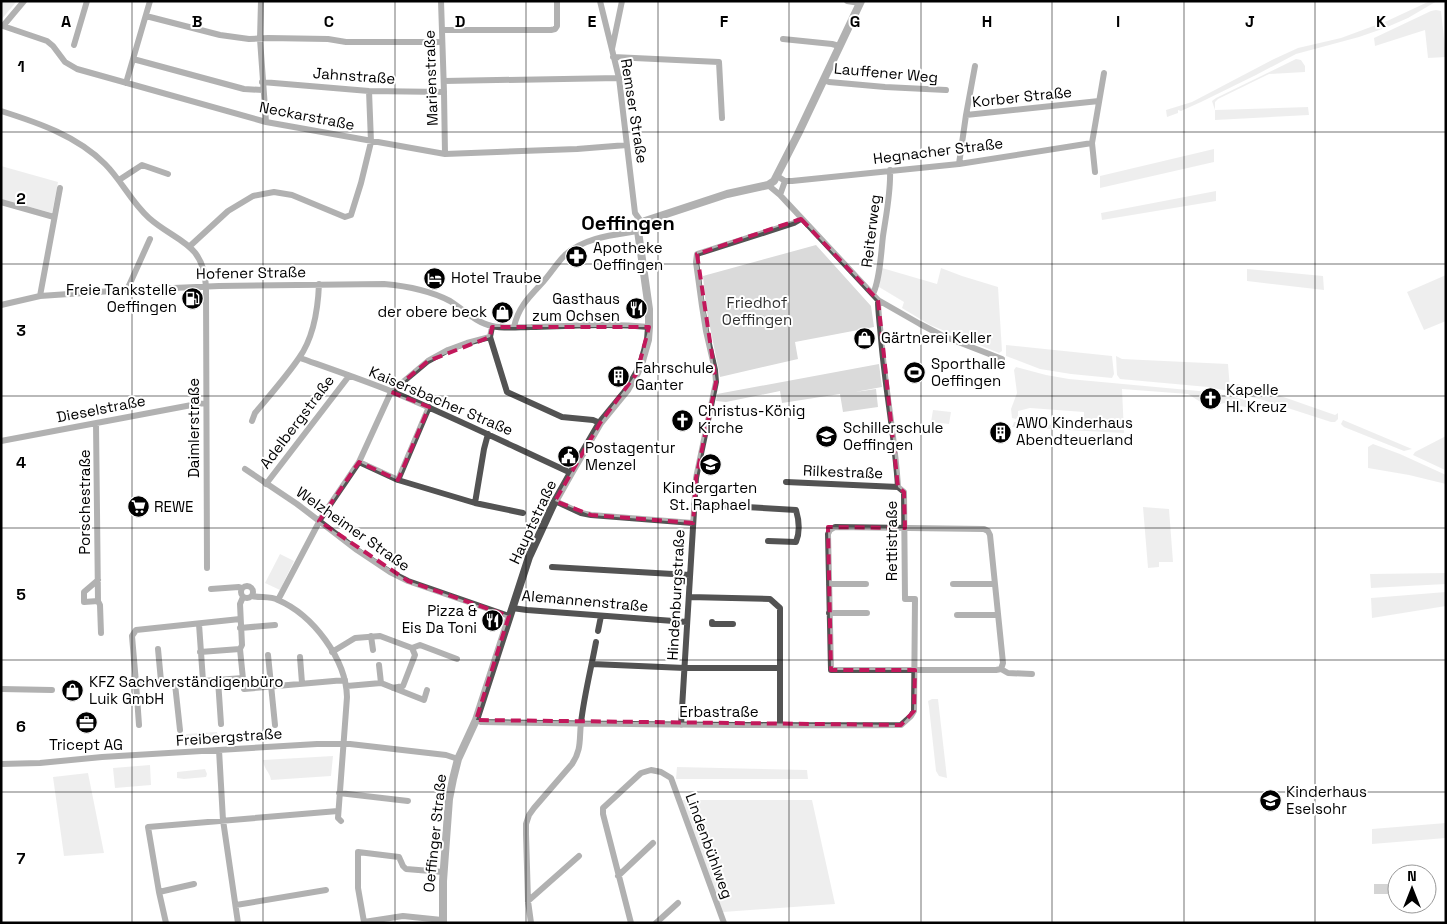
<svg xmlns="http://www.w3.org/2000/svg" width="1447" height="924" font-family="'Space Grotesk',sans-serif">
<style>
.green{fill:#dadada}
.water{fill:#a1a1a1}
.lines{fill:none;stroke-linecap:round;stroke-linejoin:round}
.minor{stroke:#535353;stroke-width:6}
.tertiary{stroke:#535353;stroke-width:8}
.marked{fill:none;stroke:#c2185b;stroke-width:4;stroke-dasharray:10 6;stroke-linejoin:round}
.grid{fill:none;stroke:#000;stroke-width:1;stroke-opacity:0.55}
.labels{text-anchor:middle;stroke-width:4;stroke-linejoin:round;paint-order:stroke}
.street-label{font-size:15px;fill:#000;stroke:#fff}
.poi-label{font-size:15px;fill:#000;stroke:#fff;text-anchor:start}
.park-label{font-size:15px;fill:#313131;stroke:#fff}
.district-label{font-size:20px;font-weight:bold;fill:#000;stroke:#fff}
.grid-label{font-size:16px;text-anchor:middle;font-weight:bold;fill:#000;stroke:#fff;stroke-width:4;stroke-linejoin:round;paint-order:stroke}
</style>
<rect width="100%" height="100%" fill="#fff"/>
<path class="green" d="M1 1H17L1 20Z
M1430 1H1437L1408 18 1385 28 1359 37 1296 54 1256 75 1201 102 1181 111 1178 110V113L1167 117 1166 110 1192 102 1274 59 1298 48 1341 38 1387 21Z
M1436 10 1441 11 1446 57 1428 58 1425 30 1375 46 1374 38 1431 11Z
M1296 59 1301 60 1305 66V72L1269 74 1218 99 1215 102V110L1308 107 1309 115 1215 120V110L1212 101 1216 98Z
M1214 149V162L1100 188V176Z
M1 166 58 182 52 213 1 199Z
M1216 191V201L1102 220 1101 213Z
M816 245 871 306 874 327 795 342 798 359 720 377 706 307 703 276Z
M882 268 937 284 941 268 962 276 998 287 1002 351 999 353 930 325 902 308 904 302 879 287Z
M1247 269 1323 276 1324 290 1247 281Z
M1446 275V321L1424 330 1407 292Z
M1006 345 1112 356 1114 374 1112 378 1071 374 1040 369 1006 356Z
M1116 356 1122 359 1228 364 1230 389 1228 391 1208 387 1120 379 1117 375Z
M879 364 882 387 855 392 876 389 878 407 843 412 840 394 782 403 780 391 726 402 716 401 717 394Z
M1016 367 1046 375 1069 379 1199 391 1231 396 1268 407 1271 410 1256 406 1255 409 1226 403 1211 405 1202 403 1188 394 1122 389 1124 433 1012 427 1014 422C1024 421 1029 429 1041 424L1081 427 1084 424V412L1030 408 1018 411V416L1016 419 1012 418 1011 409 1017 393 1014 370Z
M1233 383 1275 394 1335 415 1338 413V419L1335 422H1331L1263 400 1233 392Z
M933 410 951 412 949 424 931 422Z
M1343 420 1412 449 1404 451 1344 427 1341 424Z
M1446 436V466L1445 470 1413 455 1415 452Z
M1373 444 1400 454 1446 475V484L1409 475 1368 468V447Z
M1143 507 1169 509 1173 562H1159V567L1148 568Z
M280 554 294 561 280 590 265 583Z
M1446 573V584L1371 588 1370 574Z
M1446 592V606L1372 618 1371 598Z
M932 699H938L947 778 939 776 936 771 929 707 928 701Z
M215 732H217L219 739 218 743 190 746 186 745 185 744 186 734Z
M333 756 331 776 271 780C270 772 264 770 263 760Z
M150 765 151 785 115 788 113 768Z
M677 767 807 770 808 779H676Z
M205 769 207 774 206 777 184 779 177 778V772Z
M88 773 104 853 64 856 53 777Z
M682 800H812L835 904 723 912Z
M1446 823V838L1372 844V829Z"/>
<path class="water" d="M1374 884H1392V894H1374Z"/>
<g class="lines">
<path class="minor" d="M24 1 3 26 47 41 53 46 65 62 77 69 266 122 445 154 577 149 627 145
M261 1 260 39 266 122
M441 1 444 92 445 154
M600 1 619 78 635 213 642 223
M847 1 860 3
M146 16 220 35 249 39 268 38 328 39 346 42H442
M442 30H551L555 29 557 26V1
M783 39 832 44 839 46
M74 45 87 1
M612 49 622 1
M613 57 719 62 722 118
M133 59 244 89 263 90
M823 80 829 82 885 87 946 90
M444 81 619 78
M262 82 369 91 444 92
M126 83 150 1
M1 111C39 123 77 136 105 164 122 181 131 202 149 218 176 242 204 242 206 287L207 568
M966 115 975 66
M959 164 966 115 1099 101
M1095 172 1092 143 1104 73
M777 176 785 181H792L959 164 1092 143
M119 180 142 165 168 174
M768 185 780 195 878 300 920 324 943 336 1002 359
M780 195 785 181
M1 202 54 217
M190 246 228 211 253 196 274 192 292 195 345 217 351 215 361 183 371 142 369 91
M127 290 150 239
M873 294C880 279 881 253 883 236 886 215 891 192 890 170
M40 296 60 188
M1 305 40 296 127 290 219 286 384 284C407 286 429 290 450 301 463 309 476 323 492 326 504 329 519 327 531 327 570 326 610 323 649 327
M514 327C518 307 530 296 543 282 551 273 557 263 565 255 585 237 613 235 638 231
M490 337 507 392 562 417 593 420 600 423
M300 358C331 369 363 380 393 392 453 417 512 446 571 473
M252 421 255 413C270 395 286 377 299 358 314 337 318 309 319 284
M96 423 98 601 100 605 101 633
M1 441 197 404 206 403
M359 462 398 480 475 503 523 513
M245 469 297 504 357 550 390 572 408 581 509 616
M398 480 429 407
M786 482 898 487
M266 484 349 376
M555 501 581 513 591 515 693 523
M475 503 484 449 488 434
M694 504 796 510C799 520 800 532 796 542L768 541
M319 521 359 462 391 392 428 361 448 350 467 343 490 337 492 327
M835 527 984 529 988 531 990 535 1003 663 1001 669 996 670H831L828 534 830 530Z
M552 567 690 575
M98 580 84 592V602L98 601
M829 584H866
M953 584H995
M241 592a6 6 0 1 1 12 0a6 6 0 1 1-12 0Z
M211 589 239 587 242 588
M252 596C261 598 270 596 278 600 313 615 346 659 347 697L338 818 341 821
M243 597 240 604 242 645 240 649 244 689 345 680
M689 597 770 599 780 608V725
M278 600 318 524
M512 608 527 610 687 622
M829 613H867
M957 615H998
M712 622V624H733
M199 624 203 681 243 678
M240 628 275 625
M598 631 601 616
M371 636 373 650
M158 649 161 681
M200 652 240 649
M332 652 355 638 380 636 412 648 420 645 457 659
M268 655 275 725
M300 657 302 683
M592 664 685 668H780
M379 665 381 683
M1001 669 1008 673 1032 674
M218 680 221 724
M203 681 166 685 161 681 136 683 132 636 136 630 240 619
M136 683 139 725
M175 684 180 730
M347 686 381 683 424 700 427 690
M393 688 403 686 415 655 412 648
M1 689 52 690
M476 720 481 722C621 724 761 726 901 725L911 716 914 711 915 599H905L904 492 898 487C895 437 885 388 881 338 880 325 878 312 878 300
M681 725 696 478 716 382 715 370 706 331 702 306 696 262 697 254 794 223 801 219
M219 750 223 820 238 923
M1 764 40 763 102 757 317 744H350L446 755 458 759
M339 793 408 801
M618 876 653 843
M159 892 194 884
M528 901 579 856
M236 905 326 890
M442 920 403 916 364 922 358 888V852L399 857 403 866 406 869 443 872
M166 923 159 892 148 827 338 811
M531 923 528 901 526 834V824L529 815 534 808 572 764C582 749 579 739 581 723 584 696 591 669 596 642
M631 923 603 814V808L641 773 651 770 661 772 671 778 724 923
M656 923 678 903"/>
<path class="tertiary" d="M443 923V881L449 799 453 779 458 759 476 720 529 557 553 505 571 473 600 423 627 390 637 373 642 361 648 340 649 327V309L638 231C640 226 641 223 645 221L727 194 768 185 774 181 798 134 861 1"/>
</g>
<path d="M0 0H1447V924H0ZM801 219 878 300 898 487 904 492 905 528 828 527 831 670H915L914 711 901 725 476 720 509 616 408 581 319 521 359 462 398 480 429 407 391 392 428 361 490 337 492 327H649L637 373 600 423 555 501 591 515 693 523 696 478 716 382 697 254Z" fill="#fff" fill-opacity=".55" fill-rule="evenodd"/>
<path class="marked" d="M801 219 878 300 898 487 904 492 905 528 828 527 831 670H915L914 711 901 725 476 720 509 616 408 581 319 521 359 462 398 480 429 407 391 392 428 361 490 337 492 327H649L637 373 600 423 555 501 591 515 693 523 696 478 716 382 697 254Z"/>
<path class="grid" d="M132 1V923M263 1V923M395 1V923M526 1V923M658 1V923M789 1V923M921 1V923M1052 1V923M1184 1V923M1315 1V923M1 132H1446M1 264H1446M1 396H1446M1 528H1446M1 660H1446M1 792H1446"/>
<defs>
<symbol id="pharmacy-disc" viewBox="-11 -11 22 22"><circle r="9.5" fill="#000" stroke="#fff"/><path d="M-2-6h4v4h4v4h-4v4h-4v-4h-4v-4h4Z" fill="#fff"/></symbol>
<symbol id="hotel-disc" viewBox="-11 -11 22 22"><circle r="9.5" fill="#000" stroke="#fff"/><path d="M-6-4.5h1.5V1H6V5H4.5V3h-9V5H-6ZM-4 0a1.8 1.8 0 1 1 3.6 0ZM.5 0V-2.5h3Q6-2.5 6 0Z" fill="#fff"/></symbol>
<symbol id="fuel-disc" viewBox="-11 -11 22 22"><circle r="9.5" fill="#000" stroke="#fff"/><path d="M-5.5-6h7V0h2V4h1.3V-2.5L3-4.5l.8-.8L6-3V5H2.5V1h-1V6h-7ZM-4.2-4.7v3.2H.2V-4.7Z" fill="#fff"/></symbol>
<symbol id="restaurant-disc" viewBox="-11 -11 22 22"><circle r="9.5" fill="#000" stroke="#fff"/><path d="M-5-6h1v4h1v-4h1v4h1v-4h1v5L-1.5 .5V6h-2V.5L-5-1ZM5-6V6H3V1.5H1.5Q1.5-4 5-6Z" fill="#fff"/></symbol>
<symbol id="shop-disc" viewBox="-11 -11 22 22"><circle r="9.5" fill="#000" stroke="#fff"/><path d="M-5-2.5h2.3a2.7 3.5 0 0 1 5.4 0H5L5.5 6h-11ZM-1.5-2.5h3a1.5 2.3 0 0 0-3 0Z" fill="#fff"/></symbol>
<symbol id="stadium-disc" viewBox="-11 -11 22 22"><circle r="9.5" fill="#000" stroke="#fff"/><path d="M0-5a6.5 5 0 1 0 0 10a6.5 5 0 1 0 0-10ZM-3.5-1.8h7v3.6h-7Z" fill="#fff"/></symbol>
<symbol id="building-disc" viewBox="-11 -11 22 22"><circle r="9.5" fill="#000" stroke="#fff"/><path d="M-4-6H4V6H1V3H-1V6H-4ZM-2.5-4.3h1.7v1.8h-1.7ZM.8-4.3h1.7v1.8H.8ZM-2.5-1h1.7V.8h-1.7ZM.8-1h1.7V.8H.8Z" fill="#fff"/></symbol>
<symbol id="church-disc" viewBox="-11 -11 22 22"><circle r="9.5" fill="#000" stroke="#fff"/><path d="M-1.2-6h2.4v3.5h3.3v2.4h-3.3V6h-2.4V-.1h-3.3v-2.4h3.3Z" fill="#fff"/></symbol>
<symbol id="school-disc" viewBox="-11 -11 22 22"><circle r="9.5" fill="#000" stroke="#fff"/><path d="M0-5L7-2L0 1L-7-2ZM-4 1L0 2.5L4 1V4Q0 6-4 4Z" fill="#fff"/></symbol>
<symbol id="civic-disc" viewBox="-11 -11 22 22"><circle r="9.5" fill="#000" stroke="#fff"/><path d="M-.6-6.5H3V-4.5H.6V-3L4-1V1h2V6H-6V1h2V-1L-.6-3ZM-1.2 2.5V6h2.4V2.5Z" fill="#fff"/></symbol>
<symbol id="supermarket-disc" viewBox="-11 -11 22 22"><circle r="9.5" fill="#000" stroke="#fff"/><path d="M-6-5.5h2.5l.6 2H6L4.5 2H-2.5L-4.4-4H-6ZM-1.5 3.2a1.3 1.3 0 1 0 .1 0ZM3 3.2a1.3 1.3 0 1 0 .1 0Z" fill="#fff"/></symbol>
<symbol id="office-disc" viewBox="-11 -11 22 22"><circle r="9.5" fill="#000" stroke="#fff"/><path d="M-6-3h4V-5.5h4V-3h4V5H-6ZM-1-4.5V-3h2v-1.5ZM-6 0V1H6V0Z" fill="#fff"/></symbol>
</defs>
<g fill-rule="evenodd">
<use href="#pharmacy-disc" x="564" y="244" width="25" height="25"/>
<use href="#hotel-disc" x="422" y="266" width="25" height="25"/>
<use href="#fuel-disc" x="180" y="286" width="25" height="25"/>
<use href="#restaurant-disc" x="624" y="296" width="25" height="25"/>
<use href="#shop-disc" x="490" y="300" width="25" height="25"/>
<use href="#shop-disc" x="852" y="326" width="25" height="25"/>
<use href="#stadium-disc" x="902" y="360" width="25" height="25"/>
<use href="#building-disc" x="606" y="364" width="25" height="25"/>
<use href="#church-disc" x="1198" y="386" width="25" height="25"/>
<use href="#church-disc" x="670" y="408" width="25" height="25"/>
<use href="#building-disc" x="988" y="420" width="25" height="25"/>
<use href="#school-disc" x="814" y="424" width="25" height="25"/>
<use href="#civic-disc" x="556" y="444" width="25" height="25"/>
<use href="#school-disc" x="698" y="452" width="25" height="25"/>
<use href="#supermarket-disc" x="126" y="494" width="25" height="25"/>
<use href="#restaurant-disc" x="480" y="608" width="25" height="25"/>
<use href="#shop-disc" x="60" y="678" width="25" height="25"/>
<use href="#office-disc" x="74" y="710" width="25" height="25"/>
<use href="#school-disc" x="1258" y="788" width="25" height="25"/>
</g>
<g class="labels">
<g class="street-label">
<text transform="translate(886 73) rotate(5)" y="5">Lauffener Weg</text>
<text transform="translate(354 76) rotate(4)" y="5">Jahnstraße</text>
<text transform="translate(431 78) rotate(-92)" y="5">Marienstraße</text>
<text transform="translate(1022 97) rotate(-6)" y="5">Korber Straße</text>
<text transform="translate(634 111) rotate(81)" y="5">Remser Straße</text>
<text transform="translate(307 116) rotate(11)" y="5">Neckarstraße</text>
<text transform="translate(938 151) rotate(-7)" y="5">Hegnacher Straße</text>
<text transform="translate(871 231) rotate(-83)" y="5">Reiterweg</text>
<text transform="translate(251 273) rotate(-1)" y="5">Hofener Straße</text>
<text transform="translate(441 401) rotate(23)" y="5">Kaisersbacher Straße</text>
<text transform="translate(101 409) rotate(-11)" y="5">Dieselstraße</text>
<text transform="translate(297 422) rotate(-53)" y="5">Adelbergstraße</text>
<text transform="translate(194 428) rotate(-90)" y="5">Daimlerstraße</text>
<text transform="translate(843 472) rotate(2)" y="5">Rilkestraße</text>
<text transform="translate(85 502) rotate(-90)" y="5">Porschestraße</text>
<text transform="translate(533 522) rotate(-65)" y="5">Hauptstraße</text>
<text transform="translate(353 529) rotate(35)" y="5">Welzheimer Straße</text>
<text transform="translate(892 541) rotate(-90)" y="5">Rettistraße</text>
<text transform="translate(676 595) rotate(-87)" y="5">Hindenburgstraße</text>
<text transform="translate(585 601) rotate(5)" y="5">Alemannenstraße</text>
<text x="719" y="717">Erbastraße</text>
<text transform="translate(229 737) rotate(-4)" y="5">Freibergstraße</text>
<text transform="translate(435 833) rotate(-84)" y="5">Oeffinger Straße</text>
<text transform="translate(709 846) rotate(70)" y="5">Lindenbühlweg</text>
</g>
<g class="poi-label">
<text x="593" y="253">Apotheke<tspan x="593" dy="17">Oeffingen</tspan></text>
<text x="451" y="283">Hotel Traube</text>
<text x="177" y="295" text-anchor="end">Freie Tankstelle<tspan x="177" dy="17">Oeffingen</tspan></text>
<text x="620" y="304" text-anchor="end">Gasthaus<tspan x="620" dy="17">zum Ochsen</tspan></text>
<text x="487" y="317" text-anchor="end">der obere beck</text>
<text x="881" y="343">Gärtnerei Keller</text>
<text x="931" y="369">Sporthalle<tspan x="931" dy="17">Oeffingen</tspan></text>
<text x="635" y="373">Fahrschule<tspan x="635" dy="17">Ganter</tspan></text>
<text x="1226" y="395">Kapelle<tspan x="1226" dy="17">Hl. Kreuz</tspan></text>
<text x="698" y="416">Christus-König<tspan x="698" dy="17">Kirche</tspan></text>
<text x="1016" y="428">AWO Kinderhaus<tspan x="1016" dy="17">Abendteuerland</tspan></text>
<text x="843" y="433">Schillerschule<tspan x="843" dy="17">Oeffingen</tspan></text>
<text x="585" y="453">Postagentur<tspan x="585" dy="17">Menzel</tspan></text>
<text x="710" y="493" text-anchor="middle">Kindergarten<tspan x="710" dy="17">St. Raphael</tspan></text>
<text x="154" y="512">REWE</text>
<text x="477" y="616" text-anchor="end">Pizza &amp;<tspan x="477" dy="17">Eis Da Toni</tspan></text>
<text x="89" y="687">KFZ Sachverständigenbüro<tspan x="89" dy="17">Luik GmbH</tspan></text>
<text x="86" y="750" text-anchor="middle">Tricept AG</text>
<text x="1286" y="797">Kinderhaus<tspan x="1286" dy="17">Eselsohr</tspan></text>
</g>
<g class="park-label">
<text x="757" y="308">Friedhof<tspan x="757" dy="17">Oeffingen</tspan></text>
</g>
<g class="district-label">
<text x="628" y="230">Oeffingen</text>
</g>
</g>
<g class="grid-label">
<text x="66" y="27">A</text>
<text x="197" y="27">B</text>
<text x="329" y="27">C</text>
<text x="460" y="27">D</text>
<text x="592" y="27">E</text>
<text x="724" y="27">F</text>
<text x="855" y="27">G</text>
<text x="987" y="27">H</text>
<text x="1118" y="27">I</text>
<text x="1250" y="27">J</text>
<text x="1381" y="27">K</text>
<text x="21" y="72">1</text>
<text x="21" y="204">2</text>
<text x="21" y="336">3</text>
<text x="21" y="468">4</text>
<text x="21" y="600">5</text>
<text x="21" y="732">6</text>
<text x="21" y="864">7</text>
</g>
<rect width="1447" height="924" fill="none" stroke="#000000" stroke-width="5"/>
<g transform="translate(1412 889)"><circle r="24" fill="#ffffff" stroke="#999999"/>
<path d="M0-4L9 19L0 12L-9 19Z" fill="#000000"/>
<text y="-8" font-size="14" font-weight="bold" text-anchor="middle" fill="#000000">N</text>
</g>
</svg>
